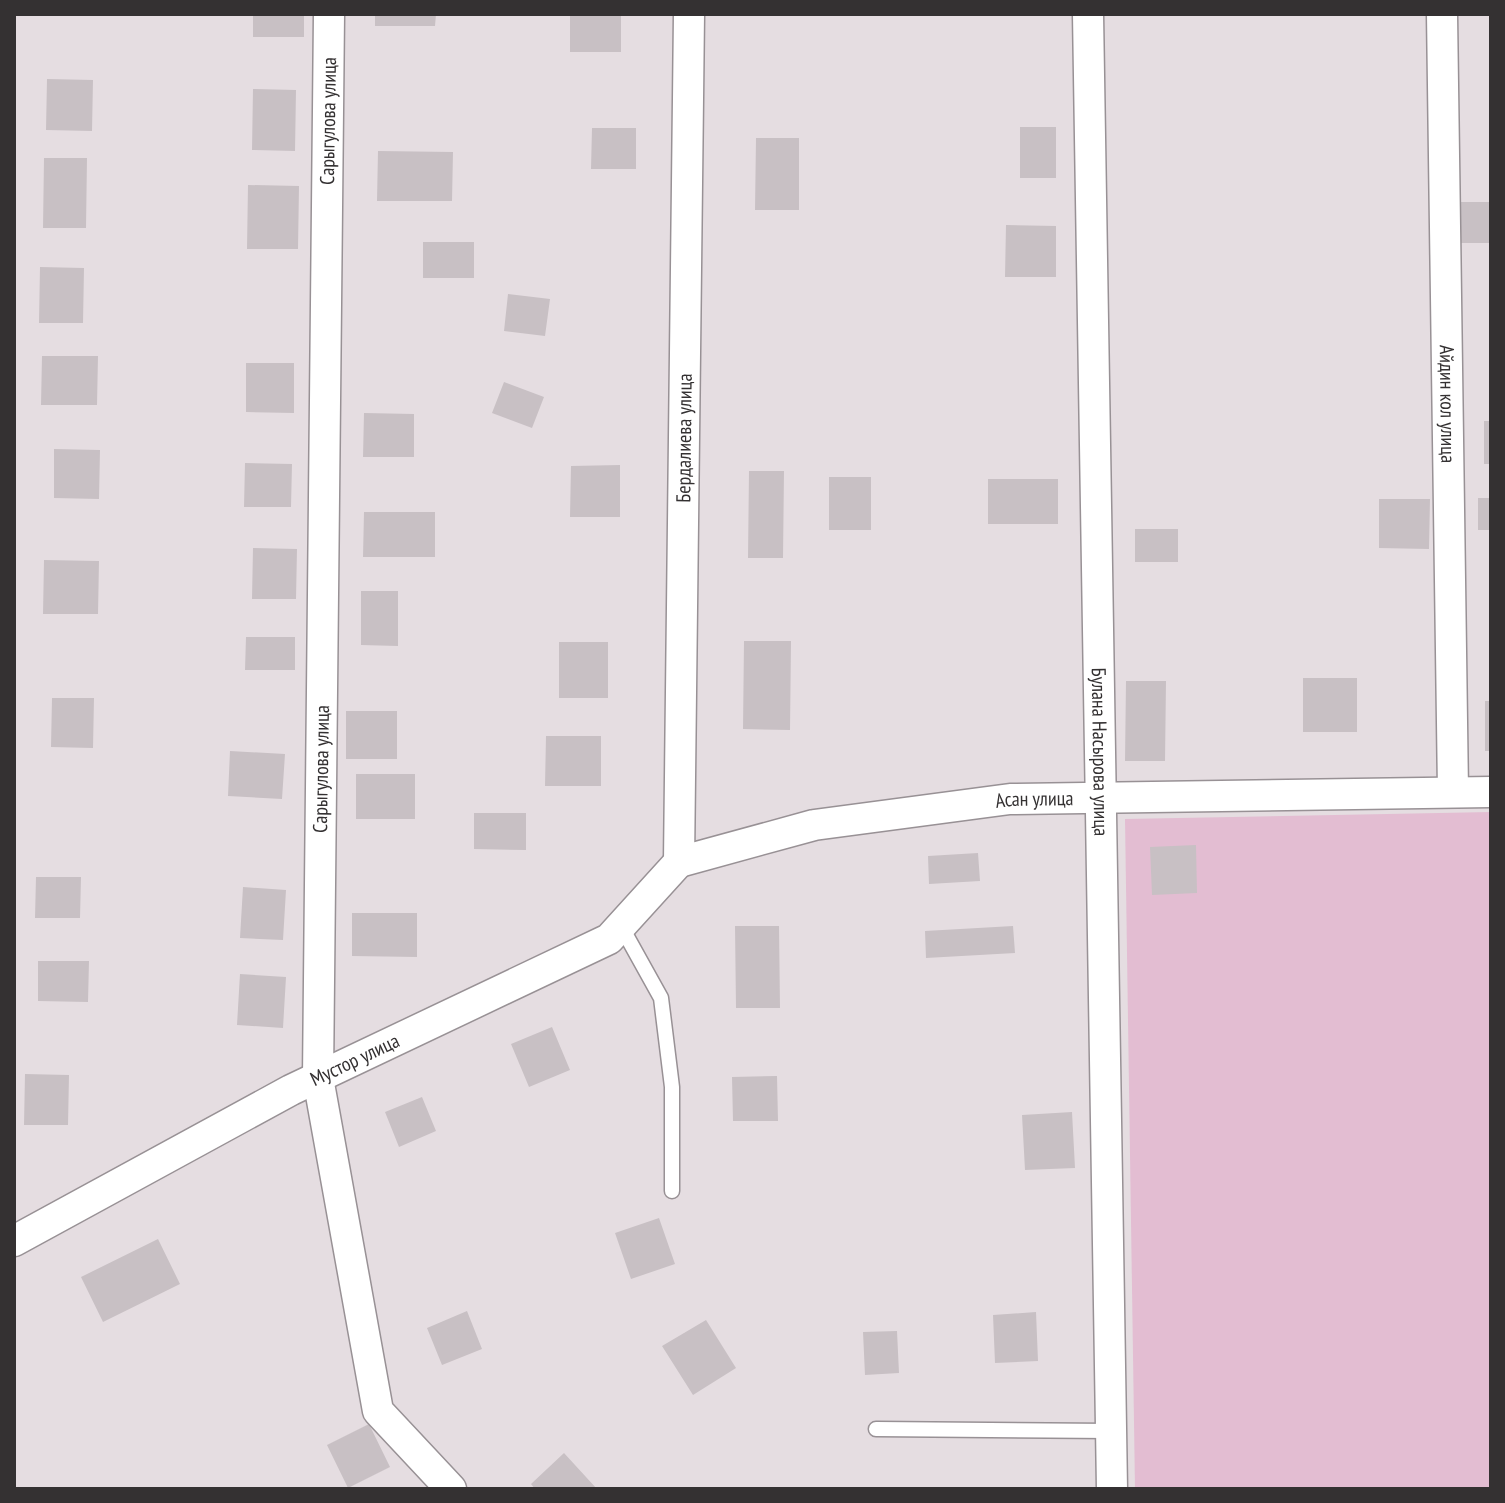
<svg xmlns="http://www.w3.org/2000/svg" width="1505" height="1503" font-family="'PT Sans Narrow',sans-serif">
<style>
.green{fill:#e3bdd2}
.building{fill:#c8c0c4}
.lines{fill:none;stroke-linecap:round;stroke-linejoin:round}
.service-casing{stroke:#989195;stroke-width:17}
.minor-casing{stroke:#989195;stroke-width:33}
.service{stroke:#fff;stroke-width:14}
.minor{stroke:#fff;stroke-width:30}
.labels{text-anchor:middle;stroke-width:6;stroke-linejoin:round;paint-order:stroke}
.street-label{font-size:20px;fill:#343132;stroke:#fff}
</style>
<rect width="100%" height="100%" fill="#e5dde1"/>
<path class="green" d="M1491 812V1489H1135L1125 819Z"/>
<path class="building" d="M253 14H304V37H253Z
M375 14H436L435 26H375Z
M570 14H621V52H570Z
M47 79 93 80 92 131 46 130Z
M253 89 296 90 295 151 252 150Z
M1020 127H1056V178H1020Z
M592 128H636V169H591Z
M756 138H799V210H755Z
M378 151 453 152 452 201H377Z
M44 158H87L86 228H43Z
M248 185 299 186 298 249H247Z
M1458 202H1491V243H1458Z
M1006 225 1056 226V277H1005Z
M423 242H474V278H423Z
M40 267 84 268 83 323H39Z
M508 294 550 299 545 336 504 331Z
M42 356H98L97 405H41Z
M246 363H294V413L246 412Z
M504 382 544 397 532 428 492 413Z
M364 413 414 414V457H363Z
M1484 421H1491V464H1484Z
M54 449 100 450 99 499 54 498Z
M245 463 292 464 291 507H244Z
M620 465V517H570L571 466Z
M749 471H784L783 558H748Z
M829 477H871V530H829Z
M988 479H1058V524H988Z
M1478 498H1491V530H1478Z
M1379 499H1430L1429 549 1379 548Z
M364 512H435V557H363Z
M1135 529H1178V562H1135Z
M253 548 297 549 296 599H252Z
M44 560 99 561 98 614H43Z
M361 591H398V646L361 645Z
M246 637H295V670H245Z
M744 641H791L790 730 743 729Z
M559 642H608V698H559Z
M1303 678H1357V732H1303Z
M1126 681H1166L1165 761H1125Z
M52 698H94L93 748 51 747Z
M1485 701H1491V751H1485Z
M346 711H397V759H346Z
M546 736H601V786H545Z
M230 751 285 754 282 799 228 796Z
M356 774H415V819H356Z
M474 813H526V850L474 849Z
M1196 845 1197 893 1152 895 1150 847Z
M978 853 980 881 929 884 928 856Z
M36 877H81L80 918H35Z
M243 887 286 890 283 940 240 938Z
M352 913H417V957L352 956Z
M735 926H779L780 1008H736Z
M1013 926 1015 953 926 958 925 931Z
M38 961H89L88 1002 38 1001Z
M240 974 286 977 283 1028 237 1025Z
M552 1027 570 1070 529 1087 511 1044Z
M25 1074 69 1075 68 1125H24Z
M777 1076 778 1121H733L732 1077Z
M422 1097 436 1131 399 1147 385 1112Z
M1072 1112 1075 1168 1025 1170 1022 1115Z
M659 1218 675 1264 631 1279 615 1233Z
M158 1239 180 1284 103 1322 81 1277Z
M467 1311 482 1349 442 1365 427 1328Z
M1036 1312 1038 1361 995 1363 993 1315Z
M706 1320 736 1368 693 1395 662 1346Z
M897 1331 899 1373 865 1375 863 1332Z
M369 1424 390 1467 348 1488 327 1445Z
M564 1453 597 1489H535L531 1484Z"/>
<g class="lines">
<defs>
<path id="service" d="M621 926 661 998 672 1087V1191
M876 1429 1111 1431"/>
<g id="minor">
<path d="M329 14 318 1078 378 1411 451 1489"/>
<path id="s1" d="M1088 14 1112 1489"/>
<path id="s2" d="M1442 14 1453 792"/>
<path id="s3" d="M679 862 689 14"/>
<path id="s4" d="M679 862 814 825 1010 799 1491 792"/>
<path id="s5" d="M14 1241 291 1090 609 939 679 862"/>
</g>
</defs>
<use href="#service" class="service-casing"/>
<use href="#minor" class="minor-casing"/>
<use href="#service" class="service"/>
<use href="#minor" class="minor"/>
</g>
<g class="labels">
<g class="street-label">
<text transform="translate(328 121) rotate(-89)" y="7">Сарыгулова улица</text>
<text dy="7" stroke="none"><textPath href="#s2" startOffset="390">Айдин кол улица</textPath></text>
<text dy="7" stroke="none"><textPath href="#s3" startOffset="424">Бердалиева улица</textPath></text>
<text dy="7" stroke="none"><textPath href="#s1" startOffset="738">Булана Насырова улица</textPath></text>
<text transform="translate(321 769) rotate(-89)" y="7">Сарыгулова улица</text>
<text dy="7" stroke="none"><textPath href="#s4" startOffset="362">Асан улица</textPath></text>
<text dy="7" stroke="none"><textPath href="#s5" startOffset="386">Мустор улица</textPath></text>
</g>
</g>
<rect width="1505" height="1503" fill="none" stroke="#343132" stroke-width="32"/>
</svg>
